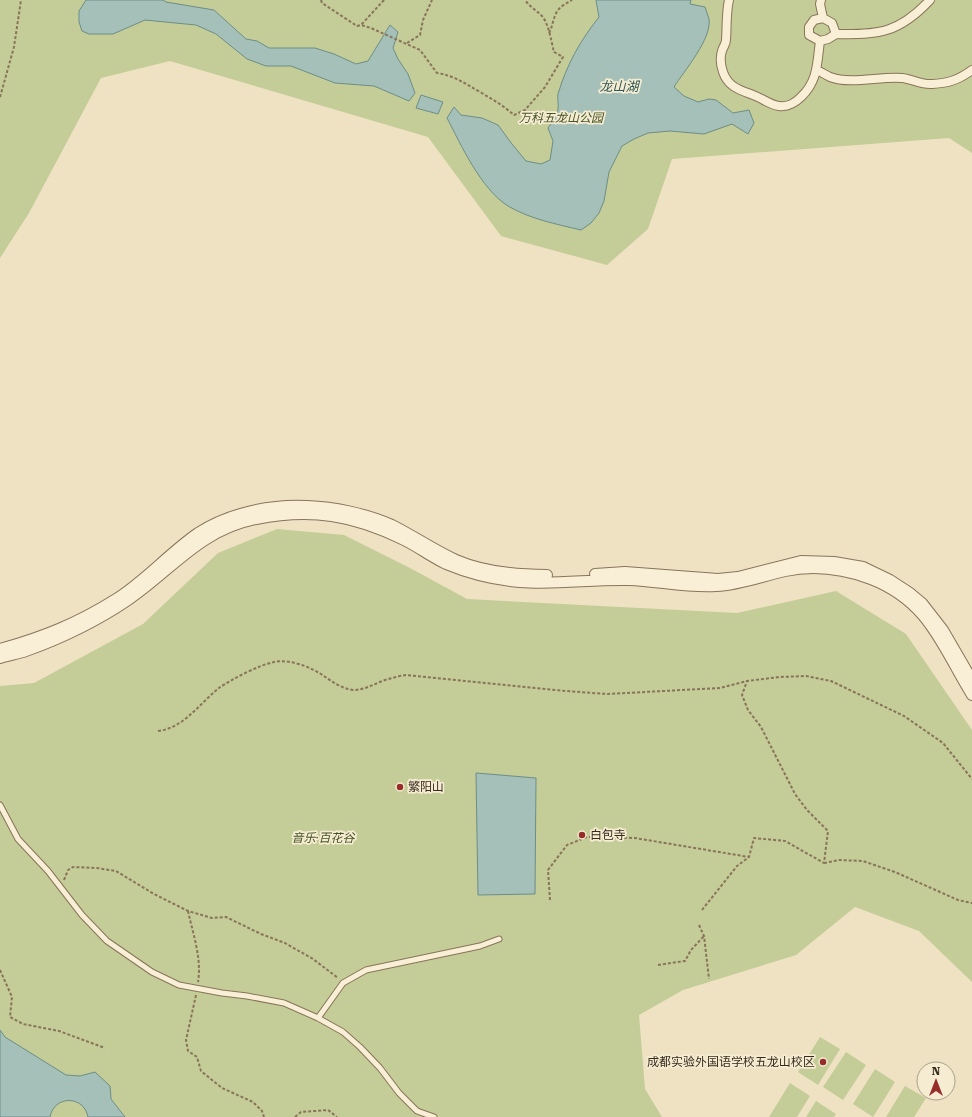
<svg xmlns="http://www.w3.org/2000/svg" width="972" height="1117" font-family="'Roboto Serif','Noto Sans SC',serif">
<style>
.green{fill:#c4cc97}
.water{fill:#a5c0b9;stroke:#6c8e87}
.lines{fill:none;stroke-linecap:round;stroke-linejoin:round}
.service-casing{stroke:#88745a;stroke-width:7}
.pedestrian-casing{stroke:#88745a;stroke-width:10}
.minor-casing{stroke:#88745a;stroke-width:12}
.path{stroke:#88745a;stroke-width:2;stroke-dasharray:3 2;stroke-linecap:butt}
.service{stroke:#f8efd6;stroke-width:5}
.pedestrian{stroke:#f8efd6;stroke-width:8}
.minor{stroke:#f8efd6;stroke-width:10}
.poi-dot{fill:#962d2a;stroke:#f5ecd2;stroke-width:1.5}
.labels{text-anchor:middle;stroke-width:3.5;stroke-linejoin:round;paint-order:stroke}
.park-label{font-size:12px;font-style:italic;fill:#465425;stroke:#f5ecd2}
.poi-label{font-size:12px;fill:#382b1e;stroke:#f5ecd2;text-anchor:start}
.water-label{font-size:13px;font-style:italic;fill:#2d5756;stroke:#f5ecd2}
</style>
<rect width="100%" height="100%" fill="#eee2c3"/>
<path class="green" d="M0 0H972V153L949 138 672 159 648 229 607 265 501 236 428 137 170 61 101 78 29 213 0 258Z
M277 529 344 535 410 568 467 599 737 613 836 591 906 634 972 730V982L919 931 855 907 796 955 683 990 639 1015 645 1089 662 1117H0V686L34 683 143 624 218 553Z
M820 1037 840 1049 818 1085 798 1072Z
M846 1052 866 1065 843 1100 823 1087Z
M875 1069 895 1082 873 1117 853 1104Z
M790 1083 810 1096 797 1117H769Z
M905 1086 926 1098 914 1117H886Z
M816 1101 836 1114 834 1117H806Z"/>
<path class="water" d="M86 0H163L166 2 214 10 246 39 257 41 269 48H315L334 54 356 64 368 61 390 25 398 32 393 48 398 59 408 74 415 93 409 101 374 86 335 83 291 66H266L247 59 216 34 196 25 145 20 113 34H89L82 31 79 22V11Z
M596 0H691L690 4 705 7C706 11 708 15 709 19 712 39 684 71 674 87L684 96 698 102 709 99 716 100 733 113 749 110 754 123 748 134 732 124 704 134 670 131 648 133 634 139 622 146 609 172 604 201 599 213 591 223 581 230C556 224 530 219 508 206 481 189 461 145 447 118L454 107 461 115 482 118 498 125 512 144 526 161 541 164 550 160 553 141 548 128C552 122 557 116 558 109 559 104 557 99 558 94 567 64 580 41 599 17Z
M421 95 443 102 438 114 416 108Z
M476 773 536 778 535 894 478 895Z
M0 1030 5 1037 66 1075 80 1076 95 1072 110 1086 111 1099 125 1117H88C84 1095 54 1095 50 1117H0Z"/>
<g class="lines">
<defs>
<path id="service" d="M0 805 18 839 48 871 82 915 107 941 152 972 179 985 222 993 247 996 284 1003 318 1018 343 1032 360 1047 380 1068 399 1093 417 1111 434 1117
M318 1018 343 983 366 970 480 946 499 939"/>
<path id="pedestrian" d="M729 0C726 13 727 26 726 40 726 44 723 47 722 51 720 57 721 66 723 72 728 87 740 90 753 95 762 98 770 105 779 106 788 107 794 104 801 97 818 81 817 63 820 41L809 35V27L814 20 823 18
M821 0 820 4 823 18 832 23 836 34C879 35 899 33 930 0
M820 41 828 39 836 34
M817 70C821 72 826 75 830 77 851 85 880 76 902 78 912 79 922 85 932 84 949 83 958 80 972 70"/>
<path id="minor" d="M595 574 625 572 718 579 738 577 801 561 834 562 863 567 890 580 910 593 922 603 943 630 972 680
M0 649C43 637 78 623 116 599 145 581 169 553 198 533 229 513 271 504 307 506 335 507 367 514 392 525 414 536 434 550 456 560 484 572 517 575 547 575
M0 658C9 655 18 654 26 651 62 638 97 621 128 600 172 570 200 530 256 519 311 508 354 515 404 540 418 547 432 557 446 564 470 574 495 580 520 582 556 585 593 579 629 580 658 581 687 588 716 586 740 585 762 576 785 571 814 565 844 569 871 579 930 602 942 647 972 695"/>
</defs>
<use href="#service" class="service-casing"/>
<use href="#pedestrian" class="pedestrian-casing"/>
<use href="#minor" class="minor-casing"/>
<path class="path" d="M321 0 322 3 357 26 361 25
M384 0 361 25 371 28 420 50 437 73C455 76 464 83 480 92 492 99 504 106 514 115L525 110 545 87 563 57 554 52C551 41 549 23 541 15 536 10 530 7 525 0
M549 33C553 26 553 17 558 10 561 6 567 3 572 0
M407 43 420 35 423 20 432 0
M0 97 14 47 21 0
M158 731C184 728 200 703 219 688 232 679 259 665 274 662 289 659 308 666 321 674 331 681 340 688 353 690 365 690 374 684 385 680 392 678 399 676 406 675L566 691 607 694 720 688 747 681 779 677 806 676 831 681 904 716 943 743 972 779
M824 863 839 860 863 861 895 872 958 900 972 903
M64 880 68 870 73 867 97 868 116 871 154 894 188 911 212 918 226 917 261 934 285 943 313 959 338 978
M550 900 548 870 567 845 587 837 635 838 749 857
M702 910 737 866 749 857 754 838 785 841 824 863 828 831 807 810 795 794 761 727 748 710 742 695 747 681
M188 911C193 934 202 959 198 982
M699 925 704 936 709 979
M658 965 685 961 691 950 704 936
M0 970 12 997 10 1017 23 1024 59 1031 105 1048
M196 995 186 1040 188 1051 197 1057 201 1071 222 1088 253 1102 262 1111 264 1117
M295 1117 301 1112 328 1110 337 1117"/>
<use href="#service" class="service"/>
<use href="#pedestrian" class="pedestrian"/>
<use href="#minor" class="minor"/>
</g>
<g class="poi-dot">
<circle cx="400" cy="787" r="4"/>
<circle cx="582" cy="835" r="4"/>
<circle cx="823" cy="1062" r="4"/>
</g>
<g class="labels">
<g class="park-label">
<text x="561" y="122">万科五龙山公园</text>
<text x="323" y="842">音乐·百花谷</text>
</g>
<g class="poi-label">
<text x="408" y="791">繁阳山</text>
<text x="590" y="839">白包寺</text>
<text x="815" y="1066" text-anchor="end">成都实验外国语学校五龙山校区</text>
</g>
<g class="water-label">
<text x="619" y="91">龙山湖</text>
</g>
</g>
<g transform="translate(936 1081)"><circle r="19" fill="#f5ecd2" stroke="#a99f8a"/>
<path d="M0-3L7 15L0 10L-7 15Z" fill="#962d2a"/>
<text y="-6" font-size="11" font-weight="bold" text-anchor="middle" fill="#382b1e">N</text>
</g>
</svg>
